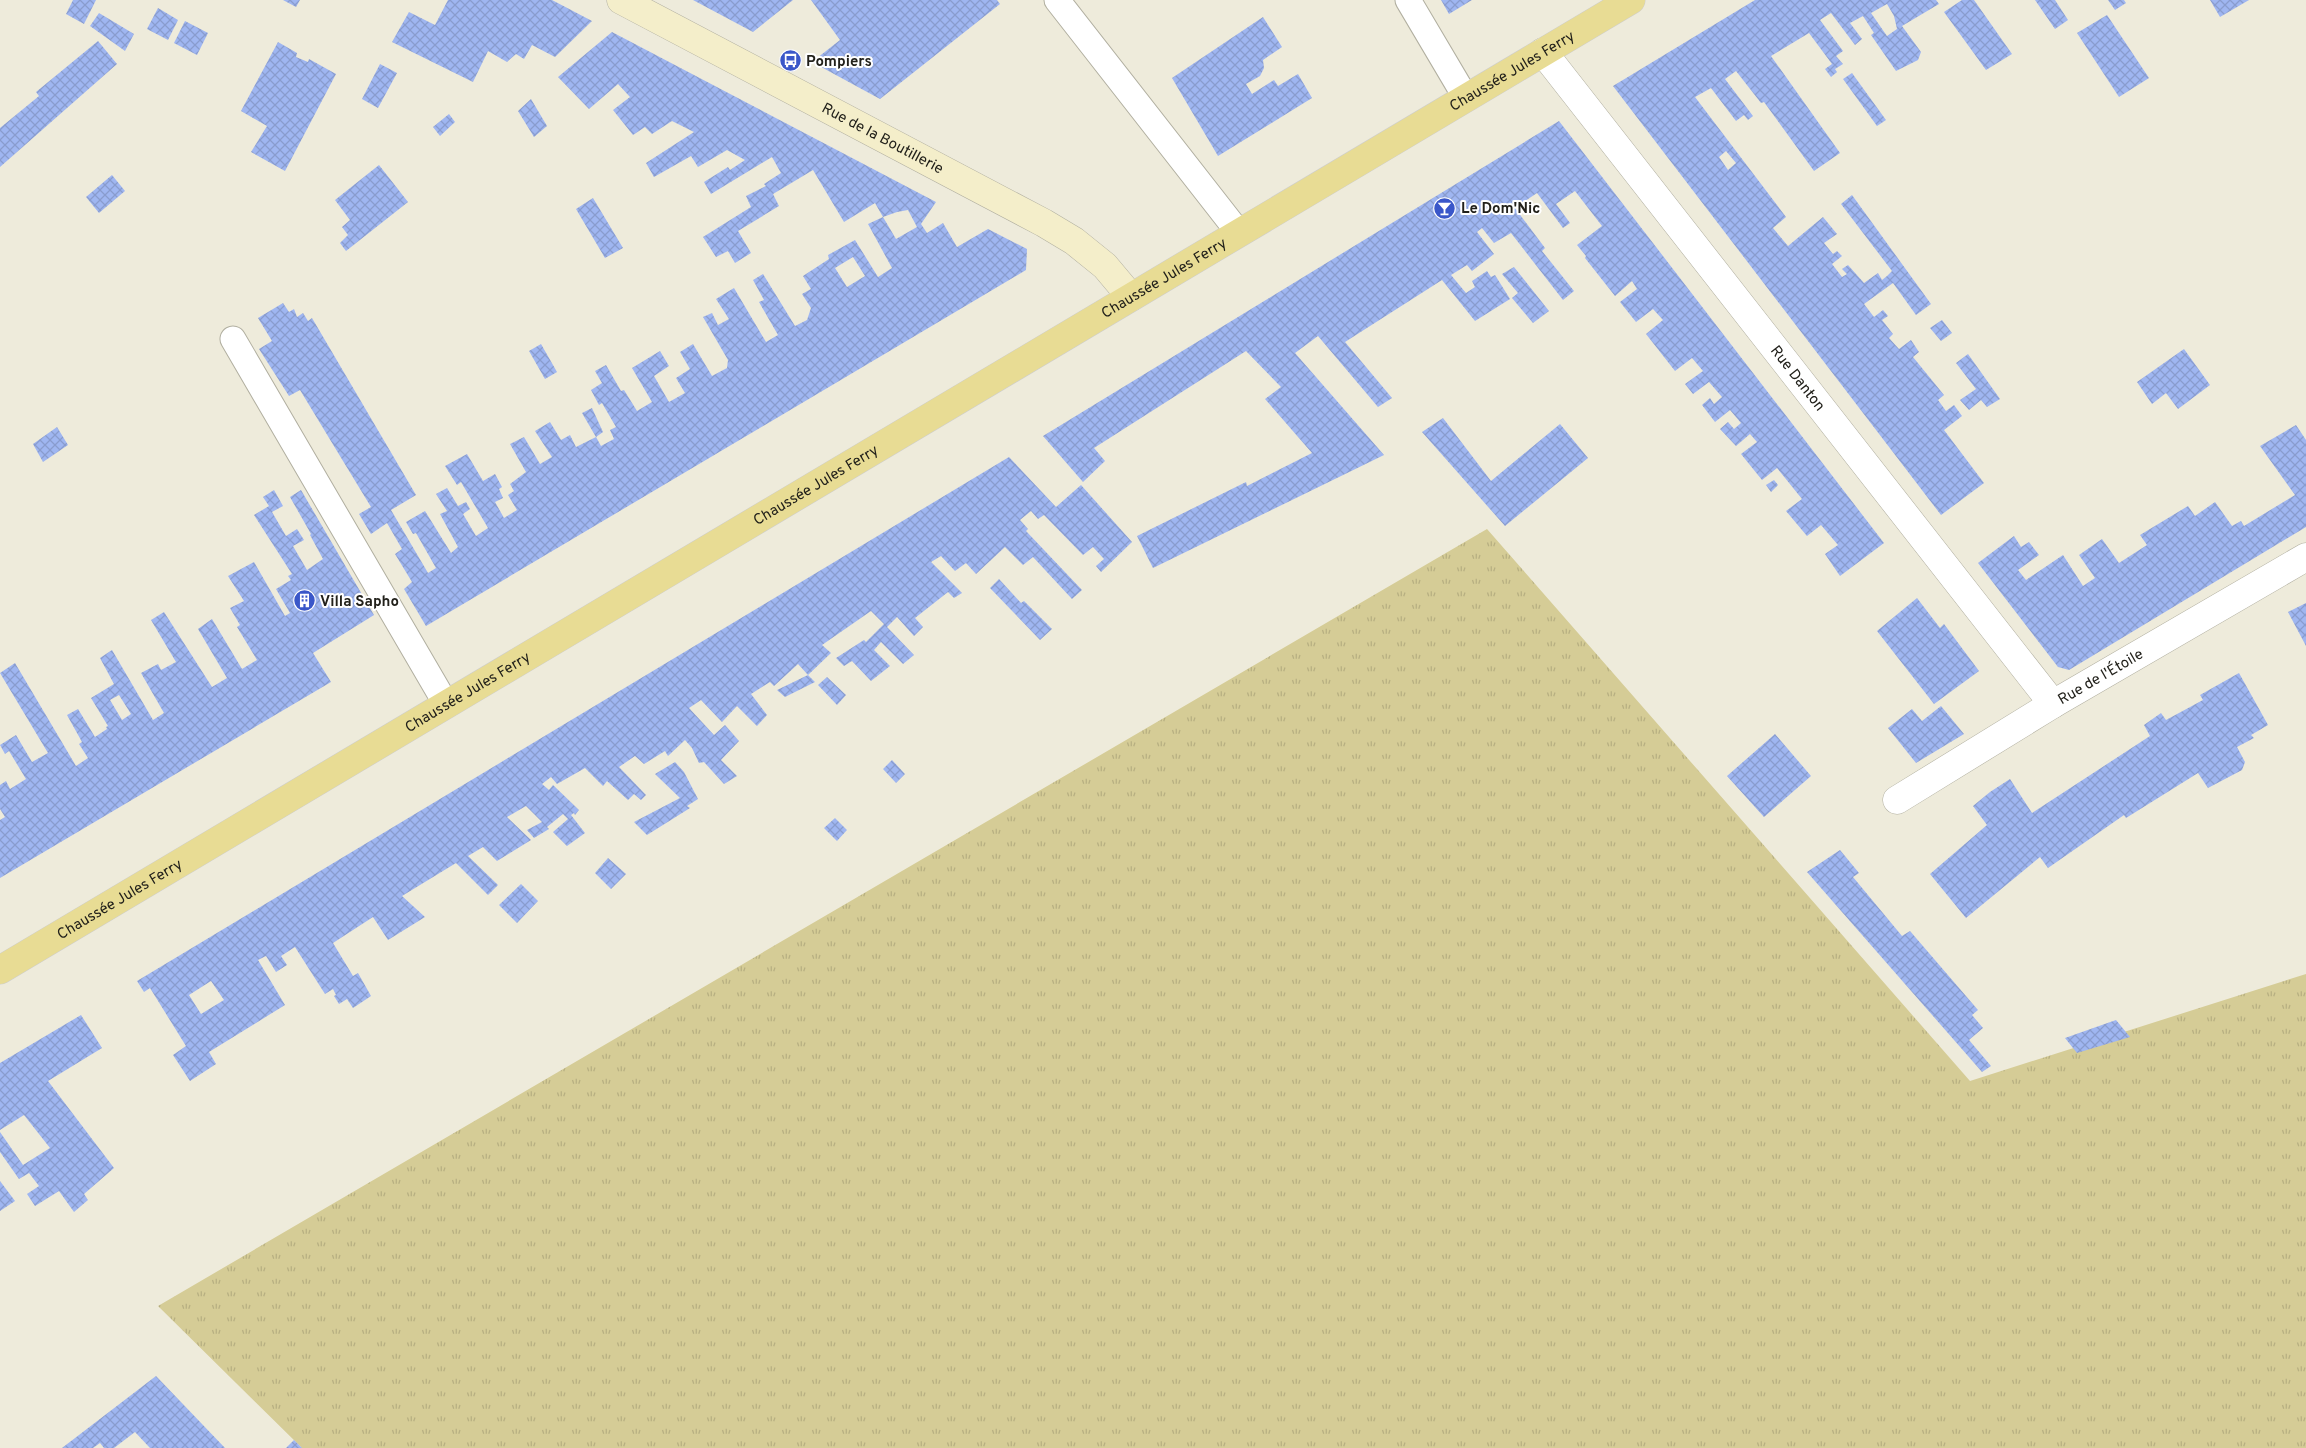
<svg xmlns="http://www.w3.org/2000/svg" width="2306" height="1448" font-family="Overpass,sans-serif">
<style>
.grass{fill:url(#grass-tufts)}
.building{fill:url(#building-cross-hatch);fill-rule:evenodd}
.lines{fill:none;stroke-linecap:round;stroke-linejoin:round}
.lane-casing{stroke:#b1afa0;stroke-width:27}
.street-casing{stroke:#b1afa0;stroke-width:29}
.secondary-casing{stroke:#b1afa0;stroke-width:29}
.primary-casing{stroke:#cececd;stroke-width:29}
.lane{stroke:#fff;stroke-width:25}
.street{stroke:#fff;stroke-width:28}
.secondary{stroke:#f4eeca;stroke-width:28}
.primary{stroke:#e8dc94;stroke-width:28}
.labels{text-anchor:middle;stroke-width:4;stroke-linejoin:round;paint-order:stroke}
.poi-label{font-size:15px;font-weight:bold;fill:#22211b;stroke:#fff;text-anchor:start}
.street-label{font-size:15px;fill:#22211b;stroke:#fff}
</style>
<defs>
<pattern id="grass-tufts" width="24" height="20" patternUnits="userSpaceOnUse" patternTransform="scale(1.25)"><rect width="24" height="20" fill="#d5cc96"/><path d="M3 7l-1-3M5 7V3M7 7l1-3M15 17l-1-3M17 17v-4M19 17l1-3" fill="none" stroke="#b7af81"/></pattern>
<pattern id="building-cross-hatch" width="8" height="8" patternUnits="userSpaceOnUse" patternTransform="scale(1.25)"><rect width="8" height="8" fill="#9fb6f1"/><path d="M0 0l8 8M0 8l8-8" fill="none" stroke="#899cce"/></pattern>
</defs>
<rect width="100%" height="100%" fill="#eeebdb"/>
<path class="grass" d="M1487 529 1970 1081 2306 974V1448H302L158 1306Z"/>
<path class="building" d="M73 0H96L84 24 66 14Z
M283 0H300L296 7Z
M448 0H552L592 21 555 57 532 45 524 59 516 54 507 62 488 51 473 82 392 42 409 12 435 25Z
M693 0H793L753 32Z
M811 0H997L1000 4 880 99 812 62 840 40Z
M1441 0H1472L1449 14Z
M1755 0H1936L1939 4 1902 26 1921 52 1918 60 1896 71 1871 35 1874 33 1863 16 1850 23 1862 39 1855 45 1831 13 1820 20 1843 51 1836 56 1843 64 1835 69 1837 72 1831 77 1825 69 1832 64 1809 33 1771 56 1840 153 1814 171 1764 102 1761 103 1736 71 1725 79 1753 116 1748 120 1744 115 1736 121 1711 88 1695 97 1786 217 1773 228 1788 246 1823 217 1837 234 1824 243 1833 254 1837 251 1842 256 1832 264 1842 277 1847 274 1842 269 1848 265 1864 283 1878 273 1882 280 1887 276 1892 271 1841 204 1852 195 1931 304 1916 315 1893 283 1864 304 1874 317 1883 310 1888 316 1882 320 1893 334 1889 338 1899 349 1911 340 1919 352 1913 357 1944 395 1938 400 1946 411 1954 405 1962 416 1944 430 1984 483 1941 515 1613 86ZM1887 4 1894 16 1897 29 1887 36 1871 13ZM1726 151 1736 163 1728 170 1719 157Z
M1962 0H1974L2012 54 1986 70 1944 12Z
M2035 0H2055L2068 20 2055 29Z
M2108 0H2124L2126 3 2115 10Z
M2210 0H2249L2220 17Z
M158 8 178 20 168 40 147 29Z
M99 13 134 34 125 51 90 26Z
M2107 15 2149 78 2119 97 2077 33Z
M1263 17 1282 47 1263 60 1264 68 1260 76 1246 84 1252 94 1274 80 1278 86 1298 74 1312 98 1218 156 1172 78Z
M185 21 208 33 197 55 174 43Z
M612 32 936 202 921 224 927 233 943 223 957 247 988 229 1027 249 1026 270 426 626 404 589 412 582 395 554 402 549 387 523 371 534 359 514 371 507 343 461 300 390 289 396 259 349 272 341 258 318 283 303 289 312 294 309 297 317 303 313 308 321 312 318 416 495 391 510 428 573 436 568 416 533 413 534 406 522 425 511 451 553 458 547 440 514 447 511 436 494 447 488 458 506 466 502 470 509 463 514 476 536 488 528 461 482 457 485 445 466 467 454 483 481 495 474 502 487 499 489 503 498 495 502 504 518 517 510 508 495 514 491 510 484 526 472 510 444 524 437 540 464 552 457 535 431 550 422 561 440 570 435 576 447 596 437 582 413 592 408 603 432 596 437 601 446 614 439 610 430 616 427 602 403 599 405 591 390 602 383 595 371 606 365 621 391 624 390 637 411 652 402 632 368 660 351 669 366 654 376 669 402 685 393 676 378 690 369 680 352 693 344 712 376 727 368 728 360 703 317 712 313 718 325 729 319 716 299 734 288 766 342 778 335 759 302 764 300 753 280 763 274 795 326 807 320 811 308 802 294 811 289 803 276 829 259 828 255 855 240 878 277 892 268 868 224 883 217 896 239 917 227 908 210 897 212 883 217 875 203 844 222 813 170 773 194 779 206 738 231 751 253 735 263 728 251 716 257 703 237 751 207 746 196 766 186 764 184 781 173 772 157 711 194 704 182 728 167 730 170 745 160 727 150 698 167 691 156 654 177 646 163 694 132 672 121 652 134 645 127 633 135 613 110 630 97 618 84 589 109 558 77ZM853 257 865 276 847 287 835 268Z
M98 41 117 64 0 167V128L39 96 36 92Z
M278 42 297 53 296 57 308 62 309 59 336 74 285 171 251 152 267 126 241 111Z
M380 64 397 73 378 108 362 99Z
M1852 73 1886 120 1877 126 1843 79Z
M531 99 547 126 534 137 518 111Z
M449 114 455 122 440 136 433 127Z
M1559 121 1884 543 1840 576 1825 554 1838 545 1821 525 1807 536 1786 511 1802 499 1777 468 1762 480 1741 454 1757 442 1750 434 1736 446 1720 429 1728 422 1734 429 1741 423 1730 410 1715 422 1702 405 1710 398 1714 404 1722 397 1709 382 1693 394 1685 384 1703 371 1692 358 1675 371 1646 334 1663 320 1653 309 1636 322 1620 302 1637 289 1632 281 1615 296 1585 258 1586 256 1577 245 1602 226 1575 191 1556 204 1570 223 1563 228 1537 193 1515 208 1545 248 1542 251 1574 291 1563 300 1511 233 1494 243 1482 228 1477 232 1494 254 1472 271 1467 265 1451 275 1466 293 1475 287 1472 281 1487 271 1491 277 1495 275 1510 299 1475 321 1442 280 1345 342 1392 398 1378 407 1318 336 1295 353 1384 455 1153 568 1137 536 1246 482 1247 486 1312 453 1265 399 1281 387 1246 351 1094 448 1105 461 1083 482 1043 436Z
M379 165 408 202 346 251 340 243 348 235 342 227 350 220 335 200Z
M112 175 125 191 99 213 86 197Z
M593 198 623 248 605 258 576 209Z
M1514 267 1549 311 1533 323 1512 298 1518 293 1502 274Z
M1942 320 1952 333 1941 341 1930 328Z
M541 344 557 372 545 379 529 351Z
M2184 349 2210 385 2178 409 2166 393 2152 404 2137 382Z
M1968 354 2000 399 1987 407 1981 400 1969 410 1960 400 1976 389 1956 363Z
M1443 418 1491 481 1560 424 1588 458 1505 526 1422 432Z
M2296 425 2306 440V527L2069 670 2058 667 1978 563 2014 536 2021 547 2029 542 2039 555 2018 570 2026 580 2063 555 2083 586 2095 578 2079 555 2102 539 2119 563 2147 545 2140 535 2188 506 2195 516 2215 502 2232 526 2241 521 2244 526 2295 495 2260 446Z
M57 427 68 445 43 462 33 444Z
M1009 457 1056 507 1081 485 1132 542 1101 572 1096 566 1104 559 1093 547 1083 555 1044 515 1038 519 1031 511 1020 520 1028 529 1026 531 1082 590 1072 599 1033 557 1023 565 1005 547 976 574 966 563 955 571 941 556 931 562 962 593 954 598 948 592 915 618 923 627 914 636 897 617 887 627 914 655 903 664 881 642 874 650 890 666 871 681 852 661 844 666 836 658 864 640 866 642 884 624 871 611 822 645 831 653 808 675 798 664 774 686 770 682 751 694 767 715 757 726 737 706 722 722 701 700 689 708 714 735 725 725 739 741 721 760 737 776 724 784 704 762 699 763 692 748 685 740 668 756 665 751 644 764 635 756 619 767 646 795 641 800 634 794 628 800 607 781 603 786 585 768 557 784 551 777 542 784 549 790 553 785 579 810 575 815 574 813 571 815 585 833 567 846 553 832 568 819 563 814 547 827 549 829 534 838 527 830 542 822 526 806 507 817 531 840 497 861 483 847 468 856 498 885 488 895 456 863 402 896 425 917 388 940 373 917 333 943 353 976 358 973 371 996 353 1008 347 999 339 1004 334 996 336 995 333 989 325 994 295 947 281 956 287 965 276 972 266 956 258 960 285 1005 209 1052 216 1064 190 1081 173 1055 186 1046 150 988 144 992 137 981ZM211 981 224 1000 201 1014 189 995Z
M1774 480 1778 485 1771 492 1766 485Z
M274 490 283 506 272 512 286 536 297 529 304 540 293 546 307 570 323 559 310 535 311 534 290 497 301 490 374 615 313 653 331 682 0 878V820L5 817 0 809V785L6 781 10 789 26 779 9 751 5 754 0 745 16 735 32 762 48 753 0 673 15 663 76 766 88 758 79 744 82 742 67 715 78 709 95 737 107 729 106 727 108 726 91 698 114 684 100 658 112 650 153 720 164 713 141 673 158 664 161 670 176 662 151 620 164 612 212 687 227 678 198 629 212 619 242 669 257 660 237 627 240 625 230 608 244 601 228 576 254 562 285 616 290 613 276 589 291 580 288 576 292 574 254 515 269 506 263 497ZM119 695 131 714 122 720 110 700Z
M999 579 1021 603 1024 601 1052 629 1040 640 990 588Z
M1917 598 1940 628 1944 624 1979 671 1934 704 1877 631Z
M2306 603V646L2288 612Z
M2239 673 2268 725 2251 735 2254 738 2237 747 2245 762 2242 770 2208 788 2198 773 2126 818 2124 815 2048 868 2040 857 1966 918 1930 874 1987 825 1973 806 1990 792 2010 779 2032 813 2150 736 2144 725 2161 713 2166 720 2203 700 2200 695Z
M808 675 815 682 785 697 777 690Z
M827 677 846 695 837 705 818 685Z
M1941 706 1964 734 1916 763 1888 728 1912 709 1922 721Z
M1775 734 1811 776 1764 817 1727 776Z
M892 760 905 774 896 783 883 769Z
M675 762 684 772 698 799 687 806 690 808 647 835 634 822 680 798 655 774Z
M835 818 847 830 837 841 824 828Z
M1840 850 1859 873 1853 877 1902 936 1910 931 1978 1010 1972 1015 1983 1028 1969 1040 1991 1066 1982 1072 1807 872Z
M608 858 626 874 611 889 595 873Z
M521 884 538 901 517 923 499 905Z
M81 1015 102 1048 48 1081 114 1168 84 1194 88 1200 74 1212 59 1191 35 1206 27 1194 39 1186 29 1173 19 1179 0 1152V1132L23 1165 50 1148 24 1115 0 1130V1063Z
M2116 1020 2130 1037 2077 1053 2065 1038Z
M0 1181 15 1201 0 1211Z
M156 1376 225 1448H150L135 1432 114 1448H104L100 1443 93 1448H62Z
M294 1440 302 1448H286Z"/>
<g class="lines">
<defs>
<path id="lane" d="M1057 0 1239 233
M1408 0 1466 98
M233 339 446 704"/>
<g id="street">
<path id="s1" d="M1543 52 2053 704"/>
<path id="s2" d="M1897 800 2053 704 2306 557"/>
</g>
<g id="secondary">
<path id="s3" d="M621 0 1044 223 1074 241 1105 266 1131 297"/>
</g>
<g id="primary">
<path id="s4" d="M0 970 1631 0"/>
</g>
</defs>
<use href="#lane" class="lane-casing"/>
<use href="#street" class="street-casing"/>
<use href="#secondary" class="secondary-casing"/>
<use href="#primary" class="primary-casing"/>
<use href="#lane" class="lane"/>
<use href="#street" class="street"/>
<use href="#secondary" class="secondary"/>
<use href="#primary" class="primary"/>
</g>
<defs>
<symbol id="bus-disc" viewBox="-11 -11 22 22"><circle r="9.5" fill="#3a57c9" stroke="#fff"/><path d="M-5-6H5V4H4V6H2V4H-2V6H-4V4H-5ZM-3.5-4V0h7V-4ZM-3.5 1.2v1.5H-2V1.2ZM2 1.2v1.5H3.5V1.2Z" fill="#fff"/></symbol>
<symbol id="bar-disc" viewBox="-11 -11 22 22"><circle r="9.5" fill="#3a57c9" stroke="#fff"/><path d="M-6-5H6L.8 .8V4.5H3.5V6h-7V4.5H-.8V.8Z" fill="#fff"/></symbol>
<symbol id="building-disc" viewBox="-11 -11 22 22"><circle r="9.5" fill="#3a57c9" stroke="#fff"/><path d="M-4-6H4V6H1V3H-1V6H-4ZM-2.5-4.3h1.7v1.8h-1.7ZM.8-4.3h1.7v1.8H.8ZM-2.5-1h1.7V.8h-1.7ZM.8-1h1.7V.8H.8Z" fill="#fff"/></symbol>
</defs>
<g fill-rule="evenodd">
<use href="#bus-disc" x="778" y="48" width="25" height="25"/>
<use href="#bar-disc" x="1432" y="196" width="25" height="25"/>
<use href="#building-disc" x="292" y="588" width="25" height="25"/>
</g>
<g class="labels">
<g class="poi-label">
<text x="806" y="66">Pompiers</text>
<text x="1461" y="213">Le Dom'Nic</text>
<text x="320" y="606">Villa Sapho</text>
</g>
<g class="street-label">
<text dy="5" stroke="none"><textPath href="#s4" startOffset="1759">Chaussée Jules Ferry</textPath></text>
<text dy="5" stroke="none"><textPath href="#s3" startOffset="296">Rue de la Boutillerie</textPath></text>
<text dy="5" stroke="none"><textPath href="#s4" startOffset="1354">Chaussée Jules Ferry</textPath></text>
<text dy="5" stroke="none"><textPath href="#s1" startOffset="414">Rue Danton</textPath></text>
<text dy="5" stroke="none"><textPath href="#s4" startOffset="949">Chaussée Jules Ferry</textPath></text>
<text dy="5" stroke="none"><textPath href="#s2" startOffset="238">Rue de l'Étoile</textPath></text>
<text dy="5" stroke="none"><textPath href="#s4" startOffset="544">Chaussée Jules Ferry</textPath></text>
<text dy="5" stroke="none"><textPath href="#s4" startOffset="139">Chaussée Jules Ferry</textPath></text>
</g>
</g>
</svg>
